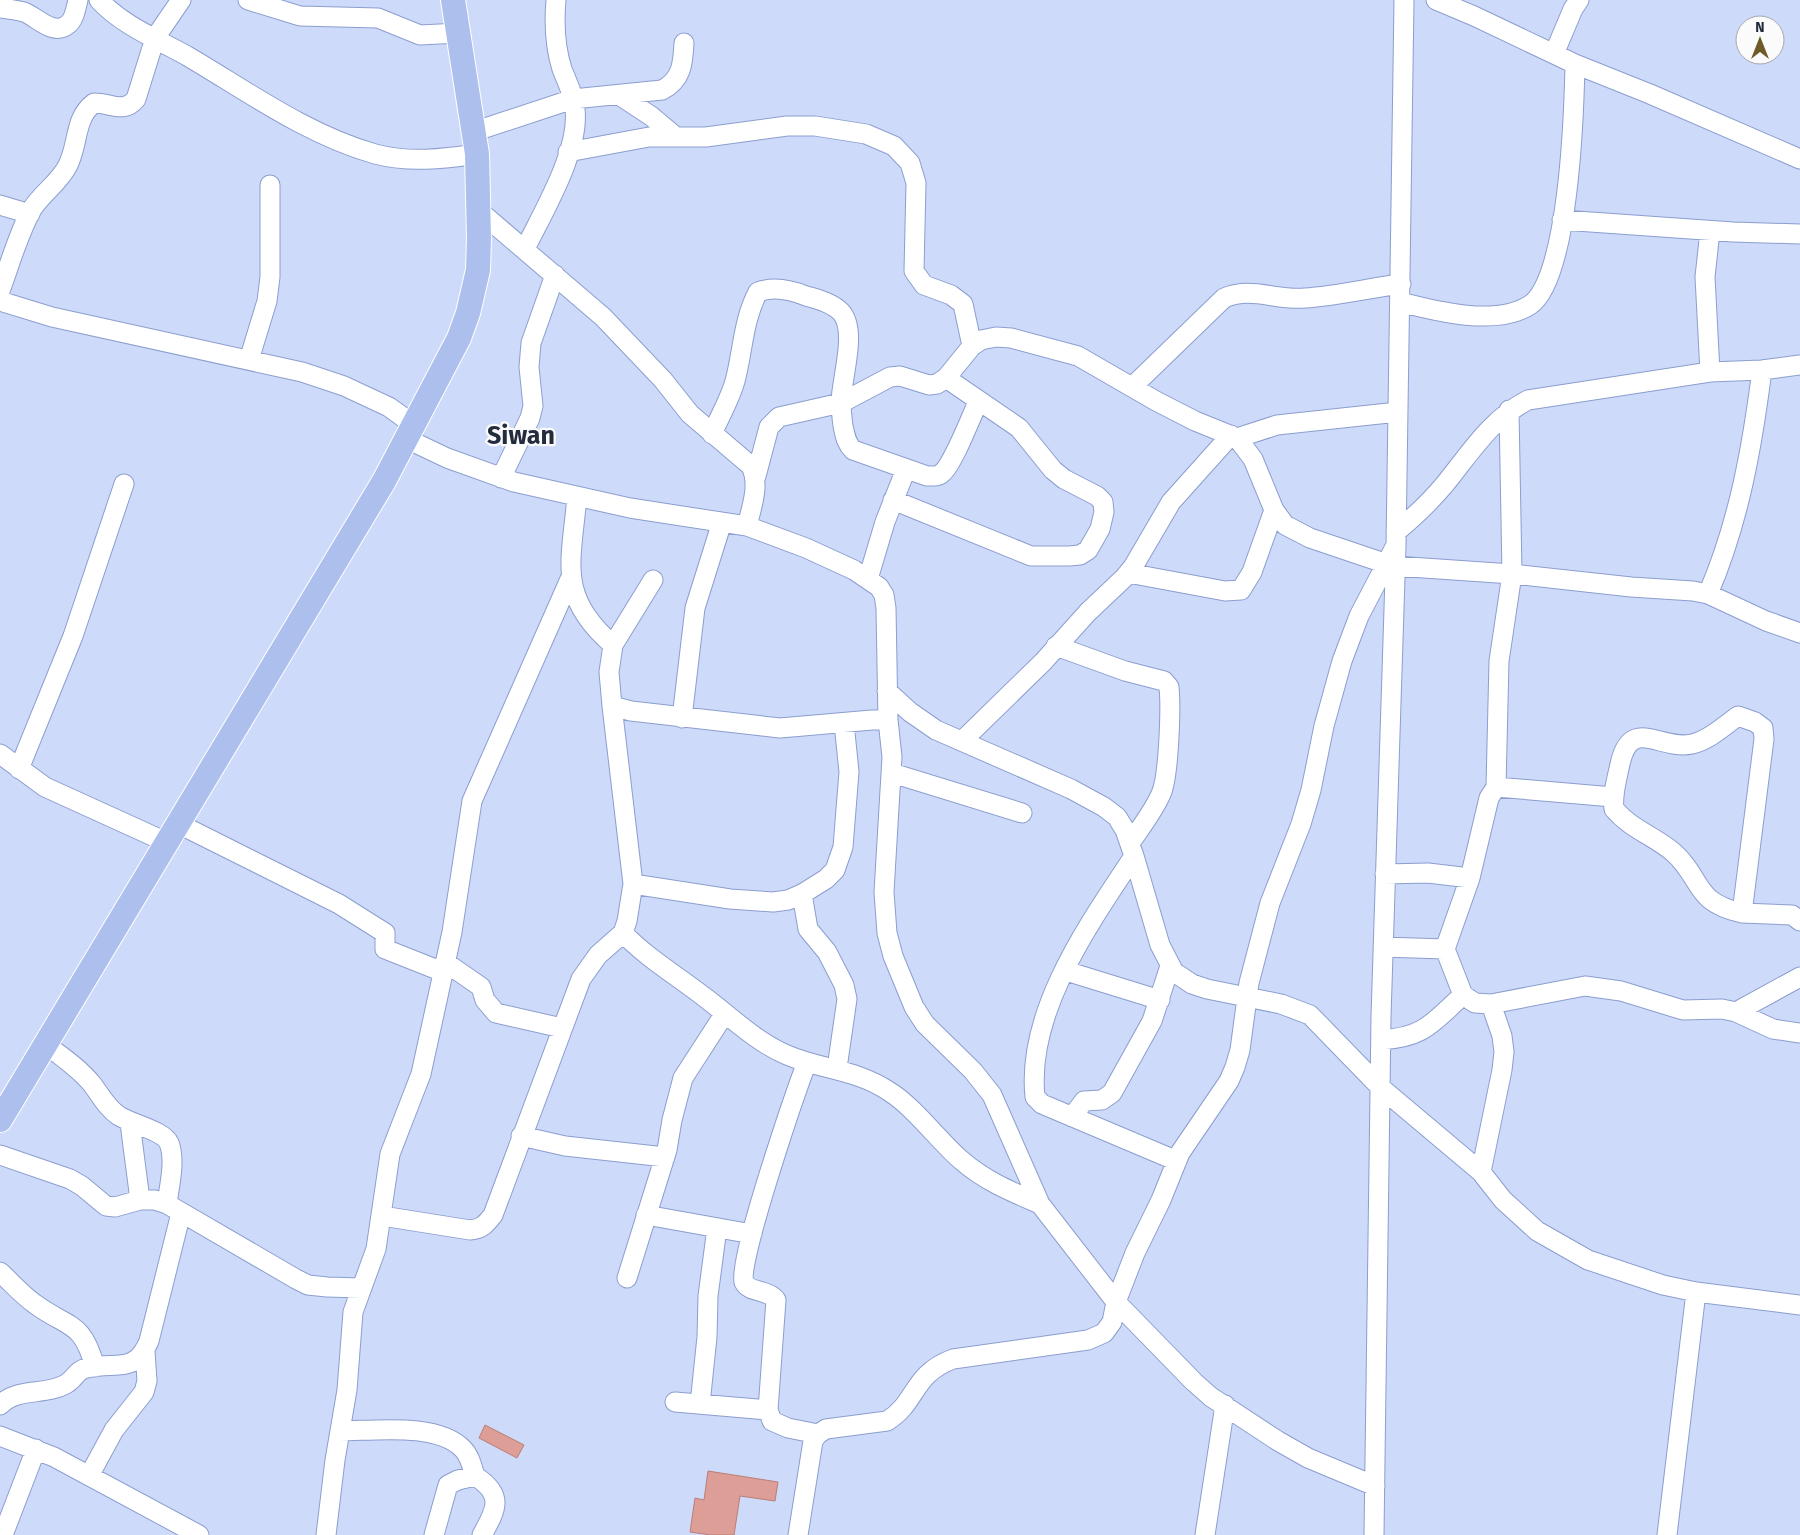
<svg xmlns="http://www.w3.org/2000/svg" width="1800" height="1535" font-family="'Fira Sans',sans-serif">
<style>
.building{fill:#dc9e96;stroke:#ba7f77}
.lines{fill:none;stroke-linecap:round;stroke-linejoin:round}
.minor-casing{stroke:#8b9ecf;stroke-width:21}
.major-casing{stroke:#fff;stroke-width:26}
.minor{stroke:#fff;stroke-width:19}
.major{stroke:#adbfec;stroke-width:24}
.labels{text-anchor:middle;stroke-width:4.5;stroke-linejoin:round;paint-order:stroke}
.town-label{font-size:25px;font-weight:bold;fill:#232b3e;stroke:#fbfbfb}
</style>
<rect width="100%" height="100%" fill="#cddaf9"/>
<path class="building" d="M485 1425 524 1445 517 1458 479 1438Z
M708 1471 778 1482 775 1501 740 1496 734 1535H711L690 1532 695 1498 704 1500Z"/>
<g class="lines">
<defs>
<path id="minor" d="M99 0C123 26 159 40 189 57 248 92 308 135 375 154 409 163 443 159 477 154
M248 0 300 16 378 18 420 35 459 33
M1436 0 1474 16 1575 64 1650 94 1800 159
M0 8C8 9 16 10 24 12 37 17 53 36 67 25 74 21 76 8 78 0
M1554 54 1573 9 1579 0
M619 95 651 116 676 137
M473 132 573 99 662 90C682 80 683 63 684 43
M568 152 649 137H706L787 126H815L866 134 894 146 910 163 916 183 914 271 924 285 951 295 963 304 972 346
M0 205 30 214
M478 210 603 317 663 380 690 414 751 466C760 484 752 506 747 526
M1562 220 1733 232 1800 234
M1710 231 1705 277 1710 372
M525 249C543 212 580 151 575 109 574 95 567 82 562 69 555 47 554 23 556 0
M0 291C10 264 18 234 32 209 42 193 60 182 68 165 79 143 74 118 94 103 111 103 124 114 136 99L155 38 181 0
M0 301 52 317 302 372 344 386 389 407 414 425
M1400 302C1435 311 1496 327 1530 305 1569 279 1574 112 1575 64
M249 360 267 301 270 277V185
M1132 387 1224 298C1251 286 1277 301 1305 298 1337 296 1369 288 1401 284
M712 434C720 416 730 399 735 381 743 351 743 320 758 292 774 286 791 290 806 296 818 299 832 303 841 312 858 331 841 379 841 403 841 410 842 418 843 426 845 435 846 443 853 450L927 476C932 476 938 477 942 473 953 464 971 417 978 402
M1237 438 1277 425 1398 412
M407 439 447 458 514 482 630 508 747 526 806 548 854 570 879 587 884 595 886 608 888 720 892 757 884 892 887 933 893 956 914 1007 925 1024 973 1071 992 1095 1040 1204 1116 1302 1194 1382 1211 1397 1278 1441 1308 1458 1375 1486
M756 476 769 427 779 417 841 403 890 377 900 376 929 385 937 384 946 378 972 346 981 340 996 337 1011 338 1078 356 1156 401 1195 421 1237 438 1253 459 1274 510 1285 525 1310 538 1384 563
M501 478 530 418 533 406 529 367 531 343 555 275
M577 497C571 563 557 597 613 645L653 580
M893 500 1031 556H1069L1080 555 1088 550 1100 529 1104 512 1103 502 1097 496 1064 479 1053 470 1019 428 946 378
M1396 532C1414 517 1430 502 1445 484 1471 452 1490 420 1528 400L1710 372 1762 370 1800 365
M1395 566 1512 574 1631 587 1693 591 1708 594 1766 621 1800 633
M1128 573 1225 591 1241 590 1252 572 1274 510
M868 579 885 522 906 469
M1708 594C1739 522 1752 448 1762 370
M613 645 609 672 612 706 631 711 780 728 872 720H888
M1056 646 1125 671 1164 681 1169 687C1171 708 1169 776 1161 794 1153 812 1141 827 1130 843
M887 691 910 712 936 730 1071 789 1104 807 1117 817 1125 830 1134 856 1160 945 1174 972 1192 984 1207 989 1281 1004 1310 1015 1380 1087 1481 1172 1503 1200 1537 1231 1588 1260 1663 1285 1696 1292 1800 1305
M682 718 695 608 722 522
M962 741 1043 662 1088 612 1124 578 1133 567 1171 502 1231 435
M0 754 45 787 166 842
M19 769 73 636 124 484
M892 773 1022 813
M1496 787 1499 661 1512 574 1509 410
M177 823 339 904 385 933V949L443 972
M1134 856C1089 924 1026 1012 1035 1097L1042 1104 1177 1161
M1385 874 1428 873 1470 878
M633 884 730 899 773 902 788 900 802 894 826 879 835 870 843 847 849 772 844 723
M802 894 808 929 827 952 844 985 847 999 837 1068
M1742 913C1692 902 1703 878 1673 852 1654 836 1631 829 1614 809 1612 794 1617 779 1620 764 1631 715 1660 751 1692 744 1709 740 1724 726 1738 716L1755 722 1763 728 1764 739 1742 913 1792 915 1800 921
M623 933C647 958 676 975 703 996 730 1016 756 1042 787 1055 822 1070 856 1069 890 1092 914 1107 939 1141 961 1160 985 1181 1012 1192 1040 1204
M1383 947 1445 949 1470 878 1489 798 1496 787 1613 797
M1445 949 1463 995 1475 1003 1491 1004
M445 962 481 987 485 1000 496 1013 562 1028
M1066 971 1160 1000
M1736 1012 1800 977
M1381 1040C1425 1037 1432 1023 1463 995
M45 1044C61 1056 79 1068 92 1084 101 1096 107 1108 119 1116 132 1124 164 1131 169 1143 176 1160 169 1187 167 1204
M807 1062C796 1091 737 1262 744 1282 749 1293 768 1289 776 1300L768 1410 772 1421 788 1428 818 1434
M1072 1117 1084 1101 1102 1100 1112 1093 1152 1021 1170 966
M130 1123 140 1200
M521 1136 565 1146 665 1157
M0 1155 70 1179 82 1186 106 1206 115 1207 140 1200H155L167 1204 296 1279 308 1285 327 1287 361 1288
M1481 1172 1502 1070 1504 1052 1502 1036 1491 1004 1585 986 1621 991 1683 1010 1722 1009 1736 1012 1773 1029 1800 1033
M646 1215 752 1234
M382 1216 470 1230C482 1229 486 1224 493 1215L581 979 598 955 623 933 627 921 633 884 612 706
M0 1272C12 1283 22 1295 35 1304 69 1329 82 1320 95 1367
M627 1278 667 1150 672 1120 683 1078 725 1013
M675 1402 768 1410
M700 1404 707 1337 708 1296 717 1228
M0 1405C18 1387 45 1396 66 1384 75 1379 76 1370 87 1368 116 1361 135 1375 149 1341L181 1213
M340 1431C374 1431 437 1422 463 1449 470 1456 472 1467 475 1476
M0 1436 54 1457 199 1535
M89 1476 114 1430 144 1392 147 1381 145 1351
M3 1535 36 1449
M326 1535 335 1460 347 1390 353 1312 376 1249 390 1154 421 1074 452 932 472 801 570 579
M434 1535 448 1485 458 1480 475 1476C505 1495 496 1510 482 1535
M798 1535 813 1441 818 1434 826 1429 887 1421C917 1403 912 1374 953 1359L1088 1340 1104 1333 1112 1322 1116 1302 1135 1253 1161 1200 1180 1153 1229 1081 1235 1067 1240 1050 1249 983 1270 903 1301 824 1311 790 1324 726 1342 661 1359 616 1395 547
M1205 1535 1225 1405
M1374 1535 1381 1017 1396 546 1404 0
M1667 1535 1696 1292"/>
<path id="major" d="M0 1120 384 481 459 338 468 313 478 270 479 238 477 154 453 0"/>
</defs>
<use href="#minor" class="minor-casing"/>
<use href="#major" class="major-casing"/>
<use href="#minor" class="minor"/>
<use href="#major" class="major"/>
</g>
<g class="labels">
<g class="town-label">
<text x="521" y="444">Siwan</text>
</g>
</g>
<g transform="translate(1760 40)"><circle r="24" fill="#fbfbfb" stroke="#a5a8af"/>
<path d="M0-4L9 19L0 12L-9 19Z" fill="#6e5a29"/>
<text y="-8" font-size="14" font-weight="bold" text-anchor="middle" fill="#232b3e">N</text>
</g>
</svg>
